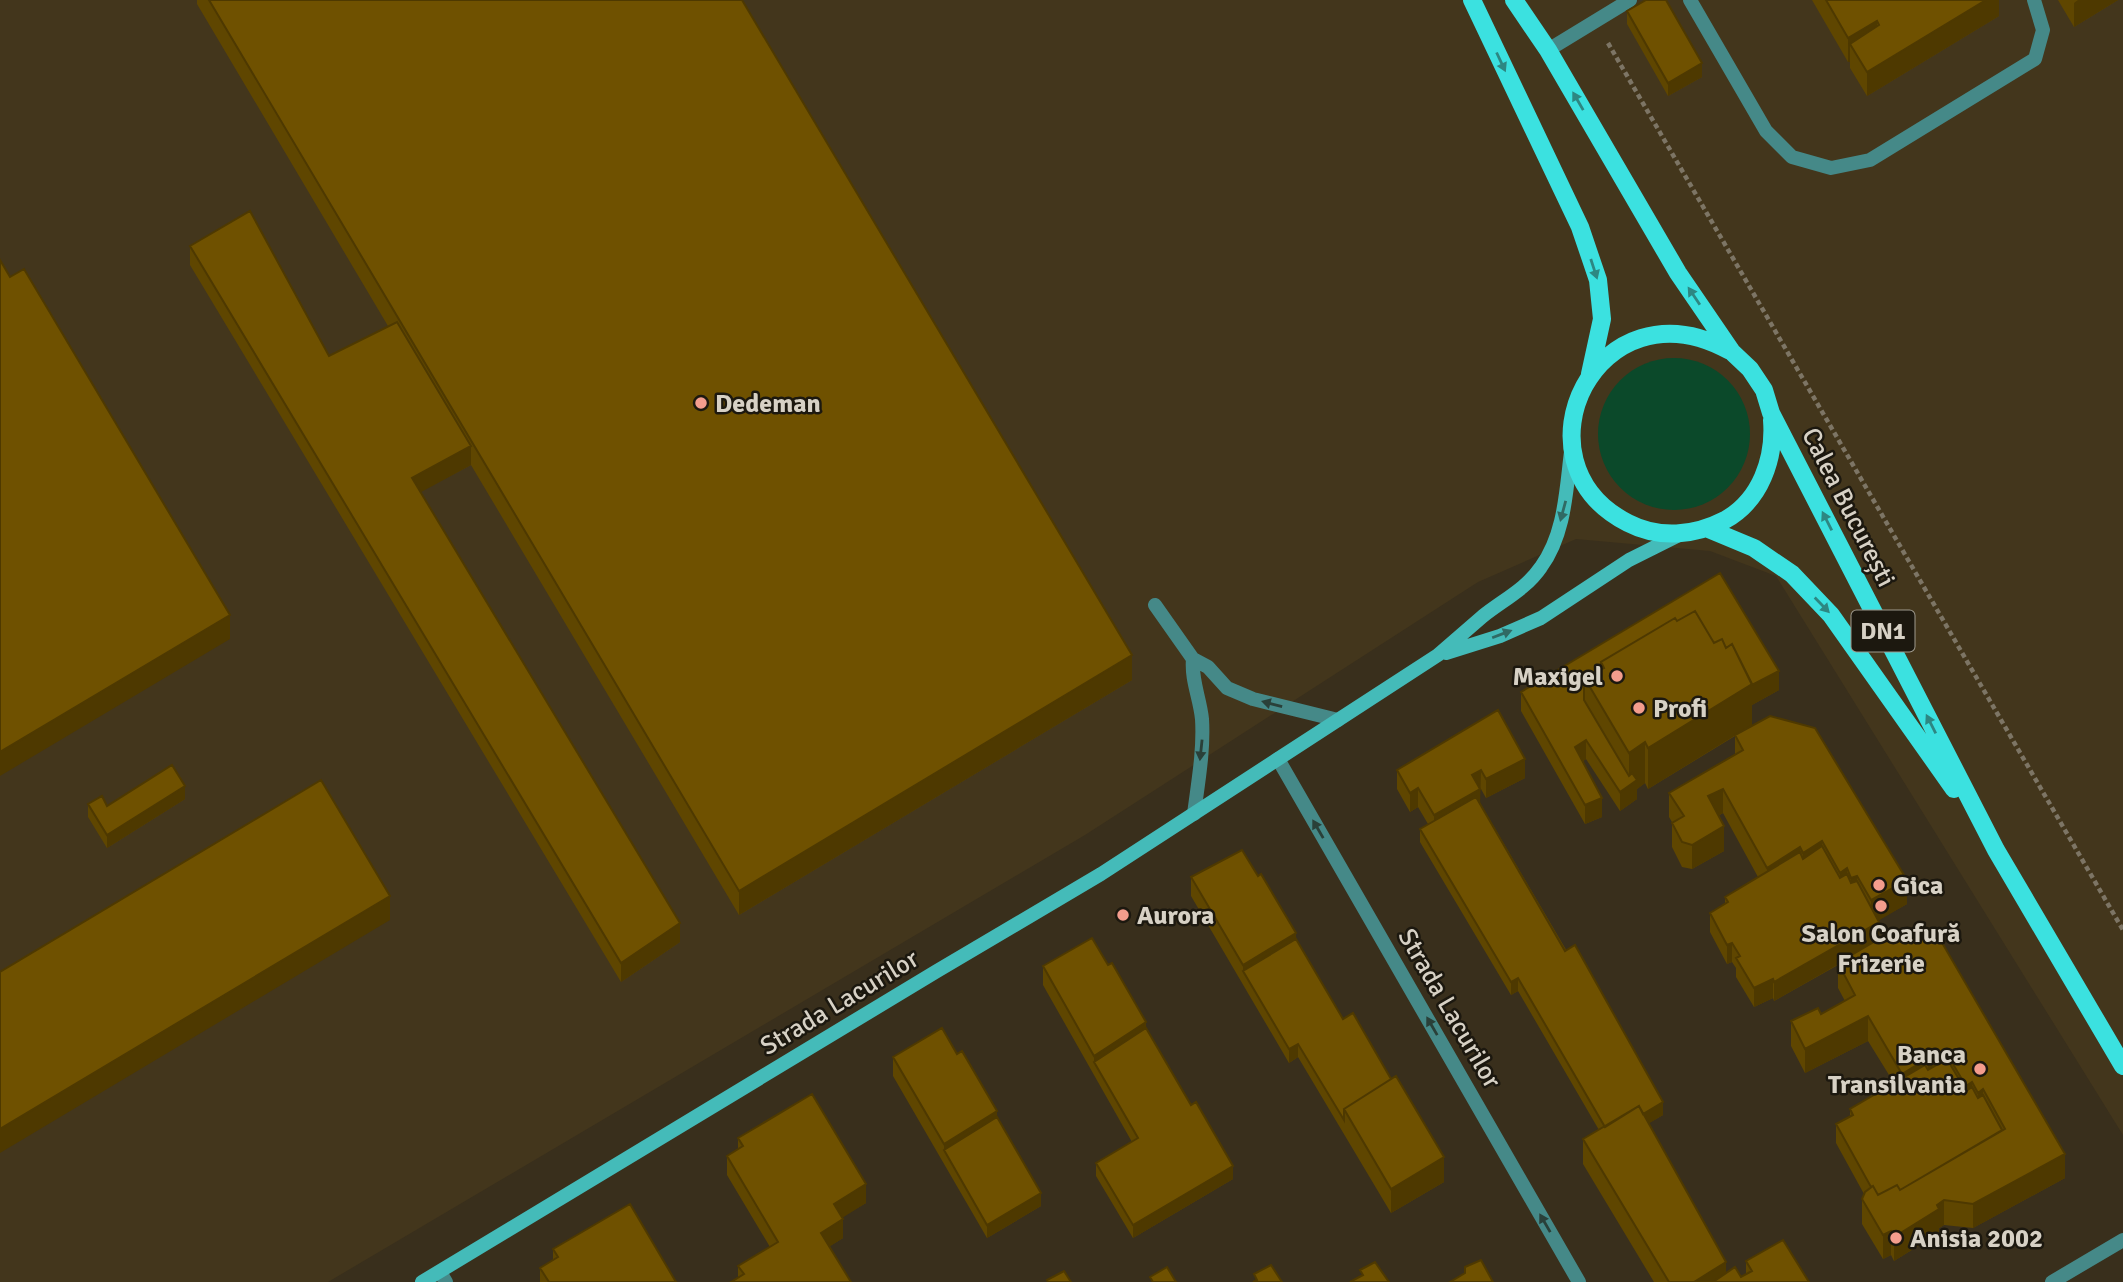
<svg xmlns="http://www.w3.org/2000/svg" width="2123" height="1282" font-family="Signika,sans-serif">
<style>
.built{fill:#43361c}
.green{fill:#0b492a}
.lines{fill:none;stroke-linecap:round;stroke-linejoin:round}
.path{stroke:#7d7565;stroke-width:4.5;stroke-dasharray:5 3.5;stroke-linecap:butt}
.lane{stroke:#458988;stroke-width:14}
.street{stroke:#458988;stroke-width:14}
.secondary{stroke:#44bbb9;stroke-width:14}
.primary{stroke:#3be1e0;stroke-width:18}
.wall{fill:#5f4600}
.shaded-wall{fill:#4e3900}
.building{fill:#6f5100;stroke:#4e3900;stroke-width:2}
.oneway{fill:#2d8782}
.oneway2{fill:#306a64}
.oneway3{fill:#2a4039}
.poi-dot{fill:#f49d8d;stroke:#1c180f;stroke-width:2.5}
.labels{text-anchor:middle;stroke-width:5;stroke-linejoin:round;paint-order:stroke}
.shield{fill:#1c180f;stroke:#9f9a8e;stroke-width:2}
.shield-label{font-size:24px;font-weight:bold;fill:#d7d1c5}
.poi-label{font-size:26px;font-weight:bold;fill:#d7d1c5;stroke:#1c180f;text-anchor:start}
.street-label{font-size:26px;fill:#d7d1c5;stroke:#1c180f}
</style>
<rect width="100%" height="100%" fill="#392f1c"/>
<path class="built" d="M0 0H2123V1135L1776 576 1710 551 1576 539 1478 582 1085 835 328 1282H0Z"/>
<path class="green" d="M1598 434a76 76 0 1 1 152 0a76 76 0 1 1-152 0Z"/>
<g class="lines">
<path class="path" d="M1608 43 2123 930"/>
<path class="lane" d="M1690 0 1766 131 1792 157 1831 168 1870 160 2035 59 2043 30 2034 0
M1548 50 1630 0
M1155 605 1193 659 1208 667 1227 688 1253 699 1338 720
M1193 659C1191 680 1200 698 1202 719 1204 750 1198 783 1194 814"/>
<path class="street" d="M1278 759 1579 1282
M440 1272 446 1282
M2052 1282 2123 1240"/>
<path class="secondary" d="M1446 653 1500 636 1541 618 1629 560 1679 535
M422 1282 937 971 1101 874 1438 655C1453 642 1468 629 1483 616 1503 600 1526 589 1541 567 1565 534 1566 491 1571 452"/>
<path class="primary" d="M1472 0 1580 227 1598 280 1602 319 1590 374
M1514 0 1548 50 1678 273 1732 352 1750 369 1764 390 1771 413 1996 850 2123 1066
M1730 351C1597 277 1508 462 1628 523 1659 539 1694 536 1725 520 1761 500 1775 458 1772 420
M1706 528 1754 548 1792 574 1831 615 1954 789"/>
</g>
<path class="wall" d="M197 0H742L1132 680 739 915 471 465 420 492 680 942 621 982 190 265V246L329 356 388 326 197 4Z
M1812 0H1999V16L1867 96 1850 68V62H1848Z
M2058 0H2118L2074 27Z
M1627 11 1702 77 1668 96 1627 24Z
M1720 573 1779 690 1752 705V725L1907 904 1878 920 1879 939 2065 1178 1973 1228 1944 1225 1939 1228V1233L1894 1261 1891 1255 1883 1259 1862 1224V1199L1864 1194 1836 1143V1124L1850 1117V1109L1894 1083 1868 1041 1805 1073 1791 1046V1021L1821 1014 1845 1001 1838 988V965L1774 1001 1773 998 1754 1007 1736 977V968L1732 962 1727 964 1710 932V913L1725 903V897L1758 877 1723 813 1718 816 1724 851 1692 869 1682 867 1672 847V822L1669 817V793L1735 755V736L1648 789 1645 783 1637 789V799L1620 811 1586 759 1583 761 1602 817 1585 824 1521 711V692Z
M1498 710 1525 778 1486 798 1481 789 1480 790V803L1663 1115 1649 1123 1726 1273 1741 1277 1746 1274V1261L1809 1282H1654L1583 1164V1139L1599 1130 1518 991 1511 995 1420 842V829L1428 824 1418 807 1410 812 1397 789V770Z
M185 799 107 848 88 817V804L107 806Z
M1191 877 1296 939 1343 1019 1444 1182 1391 1213 1298 1057 1289 1063 1191 896Z
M1043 966 1146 1028 1233 1179 1133 1238 1096 1176V1163L1132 1142 1094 1075 1043 985Z
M957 1054 997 1117 1041 1206 987 1238 893 1076V1057Z
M738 1138 866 1203 842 1217 843 1238 830 1246 738 1277V1266L770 1247 727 1175V1156L738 1149Z
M553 1249 676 1282H540V1268L553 1260Z"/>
<path class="shaded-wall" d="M1986 0H1999V16L1867 96V72Z
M2078 0H2118L2074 27V3Z
M1877 21V46L1850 44V62H1848V38Z
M1702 63V77L1668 96V83Z
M471 446V465L412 497V478Z
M230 615V639L0 776V752Z
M1132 655V680L739 915V891Z
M1779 671V690L1752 705V725L1648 789V748L1752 684Z
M1586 740V759L1575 766V747Z
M1645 742V783L1637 789V799L1620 811V792L1629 785V753Z
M1525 759V778L1486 798V779Z
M1481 770 1480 808 1434 834V815L1472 775Z
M185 786V799L107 848V835Z
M1418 788V807L1410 812V793Z
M1723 789V813L1708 821V796Z
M1602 798V817L1585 824V805Z
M1724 826V851L1692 869V845Z
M1822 841V865L1803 878V853Z
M1800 847V871L1767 892V868Z
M1847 868V893L1840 897V873Z
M1857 876V900L1851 902V878Z
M1907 880V904L1871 925V900Z
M390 896V920L0 1153V1129Z
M1879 922V941L1774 1001V982Z
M680 923V942L621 982V963Z
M1296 933V952L1243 971V965Z
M1732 943V962L1727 964V945Z
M1518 978V991L1511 995V982Z
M1773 979V998L1754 1007V988Z
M1868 1016V1041L1805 1073V1049Z
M1146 1022V1041L1094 1062V1056Z
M1298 1044V1057L1289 1063V1049Z
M1947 1054V1078L1928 1089V1065Z
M1925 1060V1084L1902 1098V1074Z
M1972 1082V1107L1966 1110V1086Z
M1983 1089V1114L1978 1117V1093Z
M1663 1102V1115L1609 1147V1134Z
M997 1111V1130L944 1150V1144Z
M2065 1154V1178L1973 1228V1204Z
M1444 1157V1182L1391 1213V1189Z
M1233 1166V1179L1133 1238V1225Z
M866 1184V1203L834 1223V1204Z
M1041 1193V1206L987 1238V1225Z
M1944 1200V1225L1939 1228V1233L1894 1261V1237Z
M843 1219V1238L821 1252V1233Z
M1891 1231V1255L1883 1259V1235Z
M1726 1262V1282H1694Z"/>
<path class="building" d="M209 0H742L1132 655 739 891Z
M1646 0H1666L1702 63 1668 83 1627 11Z
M1826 0H1986L1867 72 1850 44 1879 25 1877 21 1848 38Z
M250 211 329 356 397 322 471 446 412 478 680 923 621 963 190 246Z
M0 260 10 277 24 269 230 615 0 752Z
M1720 573 1779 671 1752 685 1732 644 1726 648 1722 639 1714 643 1695 611 1677 621 1675 618 1601 662V669L1584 677V700L1629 776 1632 773 1637 780 1620 792 1586 740 1575 747 1602 798 1585 805 1521 692Z
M1695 611 1714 643 1722 639 1726 648 1732 644 1752 684 1648 748 1645 742 1629 753 1584 677 1604 668 1601 662 1675 618 1677 621Z
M1498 710 1525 759 1486 779 1481 770 1472 775 1480 789 1434 815 1418 788 1410 793 1397 770Z
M1770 716 1815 728 1907 880 1871 900 1857 876 1851 878 1847 868 1840 873 1822 841 1803 853 1800 847 1767 868 1723 789 1708 796 1724 826 1692 845 1682 842 1672 823 1684 816 1669 793 1743 750 1735 735Z
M172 765 185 786 107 835 88 804 102 796 107 806Z
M321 780 390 896 0 1129V972Z
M1476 797 1565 951 1575 945 1663 1102 1643 1114 1639 1106 1605 1127 1518 978 1511 982 1420 829Z
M1822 846 1840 878 1847 874 1851 883 1857 881 1879 922 1774 982 1773 979 1754 988 1736 958 1740 956 1732 943 1727 945 1710 913 1728 902 1725 897 1800 852 1803 859Z
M1242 850 1258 876 1261 874 1296 933 1243 965 1191 877Z
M1896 929 1941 941 2065 1154 1973 1204 1944 1200 1937 1205 1939 1209 1894 1237 1891 1231 1883 1235 1862 1199 1865 1192 1873 1186 1878 1195 1897 1185 1900 1190 2005 1129 1983 1089 1978 1093 1972 1082 1966 1086 1947 1054 1928 1065 1925 1060 1902 1074 1868 1016 1805 1049 1791 1021 1818 1008 1821 1014 1855 995 1838 963Z
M1092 938 1108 965 1112 963 1146 1022 1094 1056 1043 966Z
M1296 939 1343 1019 1353 1013 1391 1079 1344 1109V1120L1298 1044 1289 1049 1243 971Z
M942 1028 957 1054 962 1051 997 1111 944 1144 893 1057Z
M1146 1028 1191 1105 1196 1102 1233 1166 1133 1225 1096 1163 1138 1138 1094 1062Z
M1947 1059 1966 1091 1972 1087 1978 1098 1983 1095 2002 1130 1900 1190 1897 1185 1878 1195 1873 1186 1871 1187 1836 1124 1853 1115 1850 1109 1925 1065 1928 1070Z
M1396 1076 1444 1157 1391 1189 1344 1109Z
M812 1094 866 1184 834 1204 843 1219 821 1233 851 1282H731L744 1274 738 1266 778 1242 727 1156 743 1146 738 1138Z
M1639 1106 1726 1262 1694 1282H1669L1583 1139Z
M997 1117 1041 1193 987 1225 944 1150Z
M630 1204 676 1282H549L540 1268 558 1257 553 1249Z
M1783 1240 1809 1282H1713L1735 1267 1741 1277 1752 1271 1746 1261Z
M1481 1260 1493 1282H1450L1465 1273V1267Z
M1375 1262 1389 1282H1350L1363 1275 1360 1270Z
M1271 1265 1282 1282H1253L1257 1280 1254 1274Z
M1167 1267 1176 1282H1153L1150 1277Z
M1064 1271 1071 1282H1048L1047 1280Z"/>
<defs><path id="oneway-solid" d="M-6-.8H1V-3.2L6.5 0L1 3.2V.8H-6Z" transform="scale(1.75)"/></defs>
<g class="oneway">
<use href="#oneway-solid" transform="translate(1501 62) rotate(65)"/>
<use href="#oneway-solid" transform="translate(1578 101) rotate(-120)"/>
<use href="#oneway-solid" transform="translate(1594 269) rotate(72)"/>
<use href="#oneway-solid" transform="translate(1694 296) rotate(-124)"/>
<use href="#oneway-solid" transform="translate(1827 521) rotate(-117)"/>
<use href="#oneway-solid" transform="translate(1822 605) rotate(46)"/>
<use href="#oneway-solid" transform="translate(1931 724) rotate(-117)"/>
</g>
<g class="oneway2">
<use href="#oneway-solid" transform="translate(1563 511) rotate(105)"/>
<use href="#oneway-solid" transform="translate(1502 634) rotate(-21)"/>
</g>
<g class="oneway3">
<use href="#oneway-solid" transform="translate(1272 704) rotate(-165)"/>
<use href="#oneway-solid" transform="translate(1201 750) rotate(96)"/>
<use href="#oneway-solid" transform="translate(1318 829) rotate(-120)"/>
<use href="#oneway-solid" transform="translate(1432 1026) rotate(-120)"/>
<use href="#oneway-solid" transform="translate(1545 1223) rotate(-120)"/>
</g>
<g class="poi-dot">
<circle cx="701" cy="403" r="7"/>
<circle cx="1617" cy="676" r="7"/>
<circle cx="1639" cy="708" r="7"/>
<circle cx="1879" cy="885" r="7"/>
<circle cx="1881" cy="906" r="7"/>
<circle cx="1123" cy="915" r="7"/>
<circle cx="1980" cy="1069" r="7"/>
<circle cx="1896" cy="1238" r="7"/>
</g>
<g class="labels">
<rect class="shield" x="1851.5" y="610.5" width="63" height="41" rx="5"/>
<g class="shield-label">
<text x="1883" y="639">DN1</text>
</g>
<g class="poi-label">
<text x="715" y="412">Dedeman</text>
<text x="1603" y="685" text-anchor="end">Maxigel</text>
<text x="1653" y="717">Profi</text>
<text x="1893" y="894">Gica</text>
<text x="1137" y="924">Aurora</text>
<text x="1881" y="942" text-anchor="middle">Salon Coafură<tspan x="1881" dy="30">Frizerie</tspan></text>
<text x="1966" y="1063" text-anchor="end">Banca<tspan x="1966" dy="30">Transilvania</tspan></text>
<text x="1910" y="1247">Anisia 2002</text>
</g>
<g class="street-label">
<text transform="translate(1849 507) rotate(63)" y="9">Calea București</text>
<text transform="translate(839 1002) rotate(-31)" y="9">Strada Lacurilor</text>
<text transform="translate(1450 1008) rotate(60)" y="9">Strada Lacurilor</text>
</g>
</g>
</svg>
